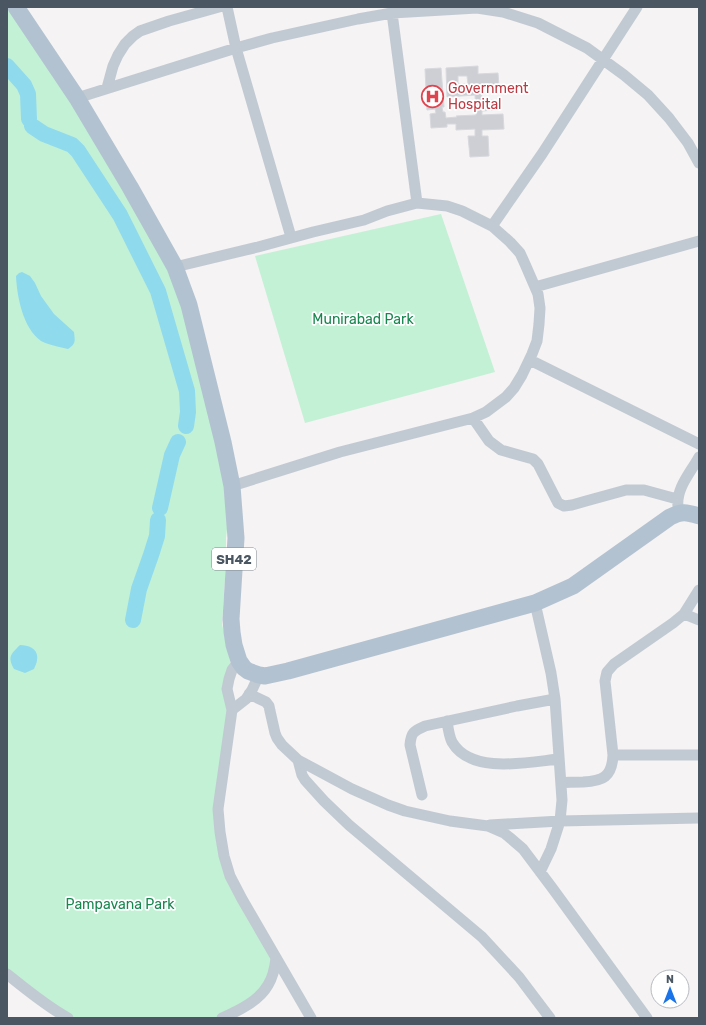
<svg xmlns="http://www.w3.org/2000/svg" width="706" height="1025" font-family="Rubik,sans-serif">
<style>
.green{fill:#c3f1d5}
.water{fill:#90daee}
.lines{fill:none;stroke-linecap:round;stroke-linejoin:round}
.river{stroke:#90daee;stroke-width:16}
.building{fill:#cdcfd5;stroke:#d7d9de;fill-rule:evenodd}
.minor{stroke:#c1cad2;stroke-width:11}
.primary{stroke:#b3c2d1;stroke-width:17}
.labels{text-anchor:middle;stroke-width:3.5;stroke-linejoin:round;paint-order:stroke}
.shield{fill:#fff;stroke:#808990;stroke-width:1}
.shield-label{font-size:13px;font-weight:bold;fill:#4a5661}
.health-label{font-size:14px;fill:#be3a42;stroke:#fff;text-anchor:start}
.park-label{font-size:14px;fill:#17864f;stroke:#fff}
</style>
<rect width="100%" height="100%" fill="#f5f3f3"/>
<path class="green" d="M7 7H16L175 267 232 486 226 538V563L222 624 232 670V710L221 788 224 856 276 958 261 994 221 1018H69L7 975Z
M441 214 495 372 305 423 255 256Z"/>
<path class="water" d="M22 272 30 276 35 283 41 296 54 314 74 332C75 341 76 344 68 349 60 347 49 345 41 341 23 328 17 297 16 276L19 273Z
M20 645C29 645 39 649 37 660 37 663 35 666 34 669L25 673 14 669C7 657 11 654 20 645Z"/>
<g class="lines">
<path class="river" d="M7 66 24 85 28 94 29 119
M32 126 44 134 72 145 78 151 120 215 158 291 187 391 188 412 186 426
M160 508 172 455 178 442
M133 620 139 589 151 555 157 536 158 520"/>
</g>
<path class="building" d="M478 66V74L498 73 499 86 481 87 482 101 494 100V110L482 111V115L503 114 504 129 482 130V136H488L489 156 470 157 468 136H475V129L456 130V124H447V127L431 128 430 114 436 113 435 109 427 110 425 69 441 68 444 107H442L443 112H445L446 118 457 117 456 116 476 115 475 95 447 97 446 68ZM458 76H467L468 84H458Z"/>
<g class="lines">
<path class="minor" d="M227 7 236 48 291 237
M392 13 417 203
M107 88 113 66 118 55 125 44 133 36 140 31 169 21 219 7
M77 98 236 48 272 38 358 19 392 13 477 8 503 12 538 23 587 48 624 75 648 95 669 118 688 143 699 163
M492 226 542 154 637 7
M175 267 258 247 313 232 364 220 387 211 417 203 447 206 462 211 492 226 510 242 520 253 525 264 538 294 540 308 539 324 537 341 532 354 522 375 514 388 506 397 486 412 473 418 340 452 232 486
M535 287 699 241
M530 360 699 444
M473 418 489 441 501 450 533 459 538 464 558 503 564 506 572 505 586 501 626 490H644L677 499
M678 506C676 488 691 472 699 457
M535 603 551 673 555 699 562 800 560 821 551 849 540 872
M684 614 699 620
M239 661 232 670 229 679 227 689 232 710 218 809 220 832 224 856 230 876 242 899 311 1018
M249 694 266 702 269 706 270 711 275 733 277 738 282 745 298 760 352 789 388 805 405 811 450 821 488 826 504 833 509 837 523 849 553 889 647 1018
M232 710 246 699 252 690 259 675
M447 721C448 728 449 736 452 742 471 775 529 762 559 759
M613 755H699
M298 760 302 775 305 780 324 801 349 825 482 937 519 977 550 1018
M561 783C568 782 576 782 583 782 603 781 612 777 613 755L605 681 607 672 614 664 673 623 684 614 699 590
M422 795 410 745C411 732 414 731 425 726L517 706 555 699
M490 825 560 821 699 818
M7 974C27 990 46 1006 68 1018
M222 1018C238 1011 259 1001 268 985 273 977 275 967 276 958"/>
<path class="primary" d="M16 7 77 98 130 187 175 267 189 305 223 442 232 486 236 538 231 619 232 632 234 645 239 661 244 668 248 671 259 675 265 676 288 671 535 603 573 586 670 517C682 511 686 512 699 516"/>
</g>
<defs>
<symbol id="hospital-ring" viewBox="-11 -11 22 22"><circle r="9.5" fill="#fff" stroke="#e0444e" stroke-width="1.5"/><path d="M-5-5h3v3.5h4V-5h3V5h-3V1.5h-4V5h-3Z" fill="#e0444e"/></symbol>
</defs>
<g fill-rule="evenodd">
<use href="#hospital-ring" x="420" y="84" width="25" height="25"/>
</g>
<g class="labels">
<rect class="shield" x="212" y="548" width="44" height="22" rx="3"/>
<g class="shield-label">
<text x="234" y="564">SH42</text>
</g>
<g class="health-label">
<text x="448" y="93">Government<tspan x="448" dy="16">Hospital</tspan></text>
</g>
<g class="park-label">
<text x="363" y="324">Munirabad Park</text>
<text x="120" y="909">Pampavana Park</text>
</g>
</g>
<rect width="706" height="1025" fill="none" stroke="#4a5661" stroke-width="16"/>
<g transform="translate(670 989)"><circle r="19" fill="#ffffff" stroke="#b7bbc0"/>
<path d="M0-3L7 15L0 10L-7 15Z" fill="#1a73e8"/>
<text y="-6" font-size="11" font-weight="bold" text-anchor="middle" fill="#4a5661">N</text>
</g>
</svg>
